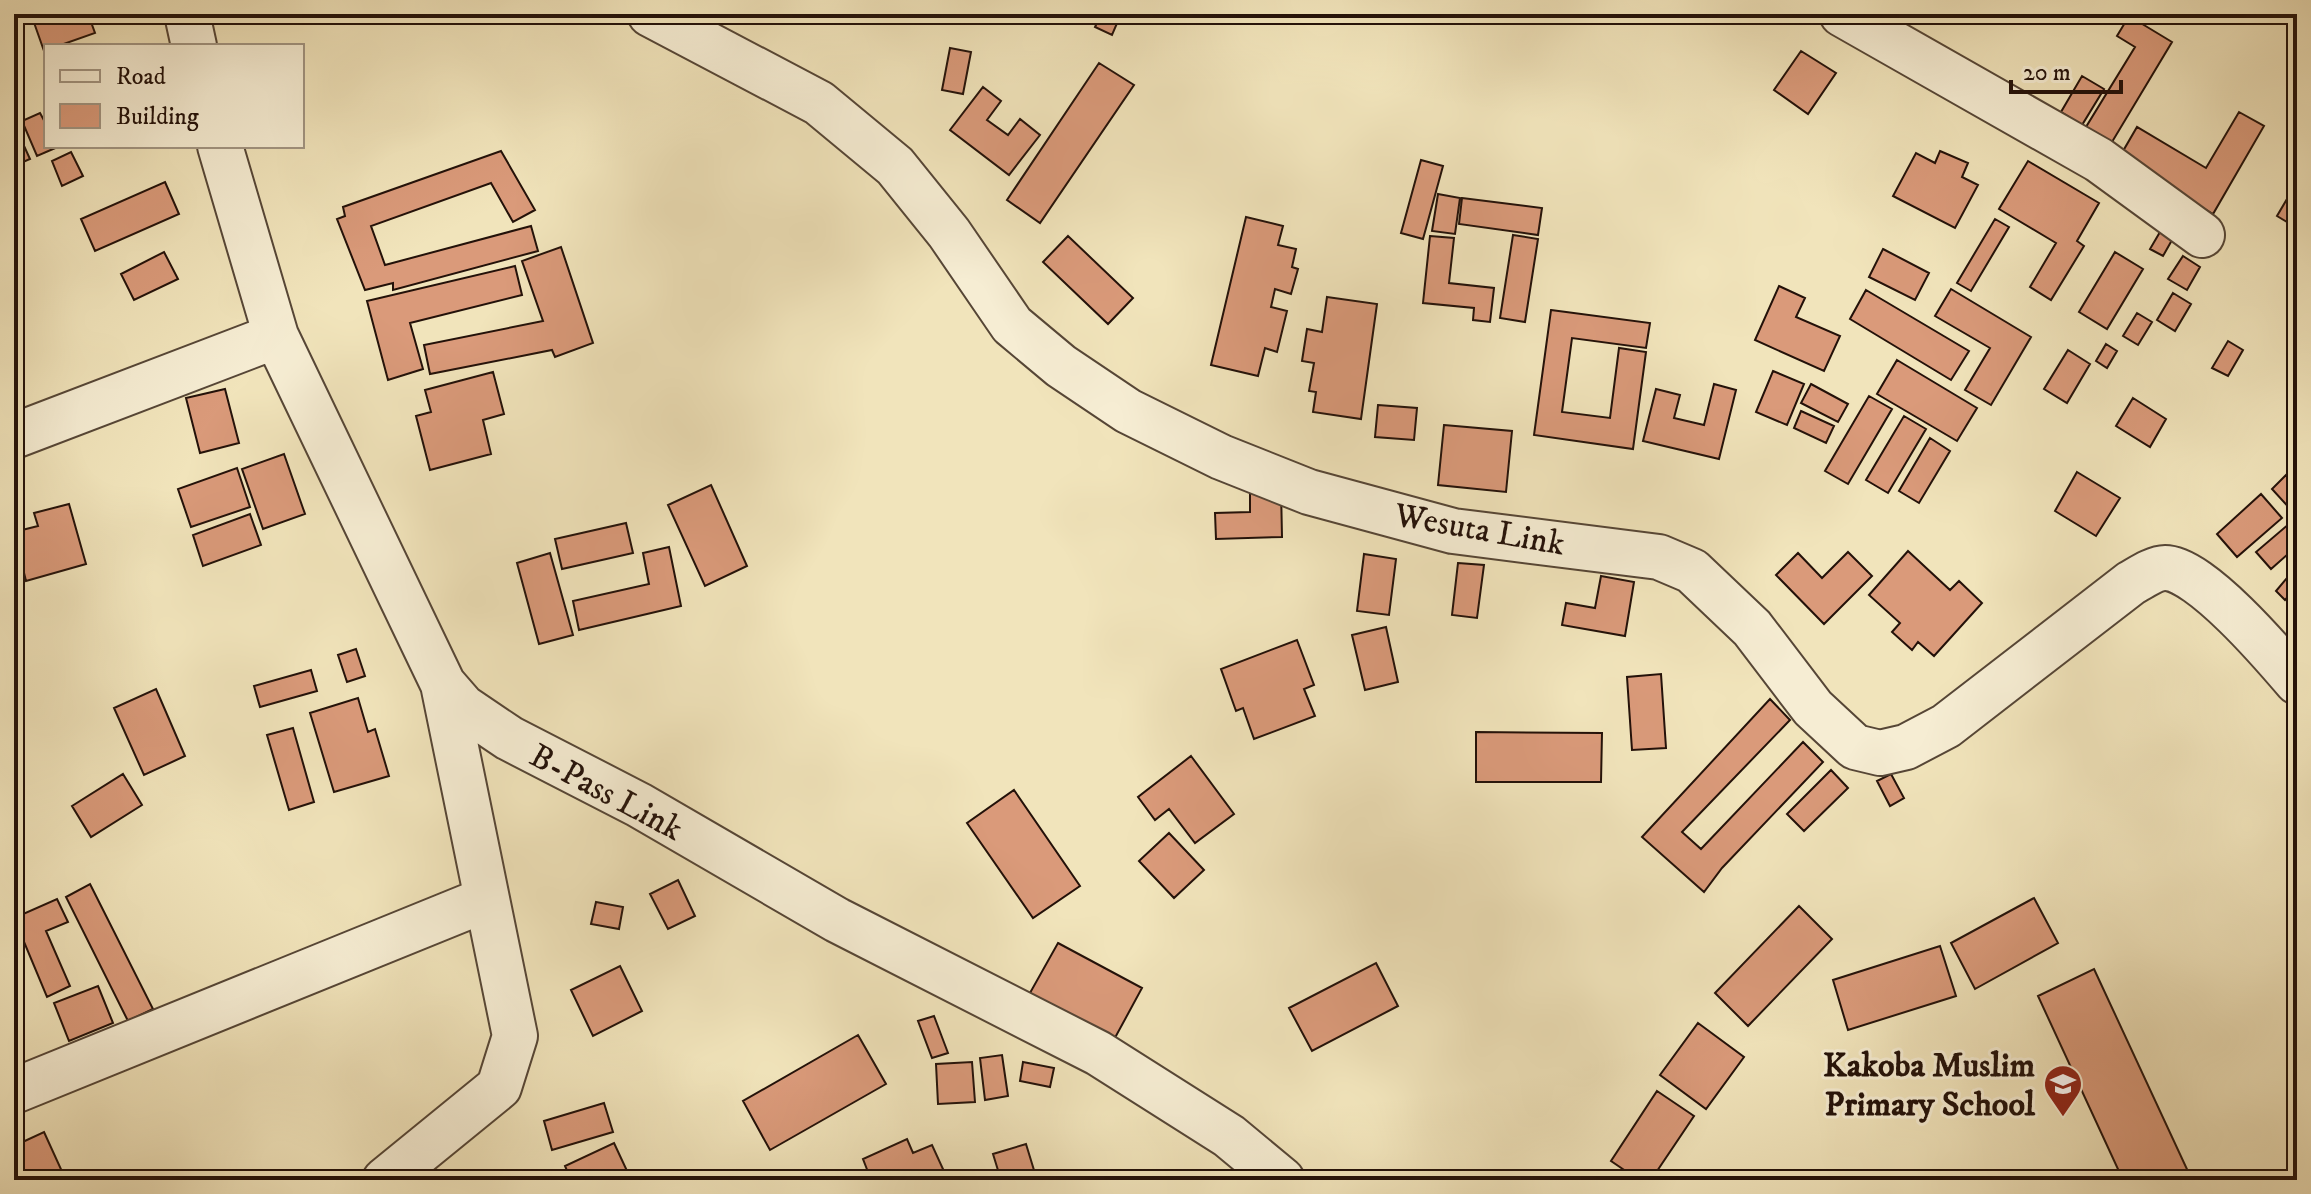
<svg xmlns="http://www.w3.org/2000/svg" width="2311" height="1194" font-family="'IM FELL DW Pica',serif">
<style>
.building{fill:#da9a7a;stroke:#231109;stroke-width:2}
.lines{fill:none;stroke-linecap:round;stroke-linejoin:round}
.minor-casing{stroke:#564636;stroke-width:48}
.minor{stroke:#f6edd3;stroke-width:44}
.labels{text-anchor:middle;stroke-width:6;stroke-linejoin:round;paint-order:stroke}
.street-label{font-size:34px;fill:#231109;stroke:#f6edd3}
.poi-label{font-size:34px;font-weight:bold;fill:#231109;stroke:#f6edd3;text-anchor:end}
</style>
<rect width="100%" height="100%" fill="#f1e4bb"/>
<filter id="stains"><feTurbulence type="fractalNoise" baseFrequency=".0025" numOctaves="4"/><feColorMatrix values="0 0 0 0 .2 0 0 0 0 .09 0 0 0 0 .02 0 0 0 .5 -.17"/></filter>
<radialGradient id="worn" r=".72"><stop offset=".6" stop-color="#630" stop-opacity="0"/><stop offset="1" stop-color="#630" stop-opacity=".3"/></radialGradient>
<path class="building" d="M31 14H88L95 33 58 46H46L44 51Z
M1101 14H1121L1112 35 1095 27Z
M2129 16 2172 42 2112 142 2086 127 2135 47 2117 36Z
M950 48 971 52 963 94 942 90Z
M1801 51 1836 73 1808 114 1774 90Z
M1099 63 1134 85 1040 223 1007 200Z
M2082 76 2104 89 2082 125 2061 112Z
M983 87 1001 101 987 120 1008 135 1020 119 1040 135 1009 175 950 130Z
M2239 112 2264 126 2213 214 2119 158 2137 127 2206 168Z
M40 113 46 124V146H60L37 156 22 121Z
M14 124 30 159 14 166Z
M501 151 535 210 513 222 491 183 371 226 385 265 531 226 538 251 393 290V283L365 290 337 219 345 216 343 207Z
M1940 151 1968 163 1962 177 1978 185 1955 228 1893 196 1916 153 1935 163Z
M71 152 83 176 62 186 52 161Z
M1421 160 1443 166 1423 239 1401 233Z
M2028 161 2099 203 2077 241 2084 246 2051 300 2030 287 2056 243 1999 209Z
M165 182 179 214 95 251 81 219Z
M2297 182V228L2277 216Z
M1438 194 1460 198 1455 234 1432 231Z
M1462 198 1542 208 1538 235 1459 224Z
M1246 217 1283 226 1278 245 1296 249 1292 267 1298 269 1291 294 1275 289 1271 307 1287 311 1277 352 1265 348 1258 376 1211 365Z
M1995 219 2009 227 1971 291 1957 283Z
M2160 232 2172 240 2163 256 2150 249Z
M1513 235 1538 239 1525 322 1500 318Z
M1068 236 1133 298 1108 324 1043 262Z
M1430 236 1454 238 1449 283 1494 288 1490 322 1473 320 1474 308 1423 303Z
M561 247 593 343 555 357 552 350 430 374 424 345 543 321 522 261Z
M1883 249 1929 273 1915 300 1869 277Z
M164 252 178 279 134 300 121 274Z
M2115 252 2143 269 2107 329 2079 312Z
M2183 256 2200 267 2187 290 2168 279Z
M515 266 522 295 410 323 423 369 388 380 367 301Z
M1779 286 1805 298 1796 317 1840 336 1824 371 1755 340Z
M1951 289 2031 337 1991 405 1965 390 1990 348 1935 316Z
M1866 290 1969 351 1951 380 1850 319Z
M2173 293 2191 304 2175 331 2157 320Z
M1327 297 1377 304 1361 419 1313 412 1316 392 1309 391 1314 363 1302 361 1307 329 1322 332Z
M1551 310 1650 323 1646 348 1572 338 1562 412 1610 418 1619 348 1646 352 1633 449 1534 435Z
M2137 313 2152 322 2138 345 2123 336Z
M2228 341 2243 350 2228 376 2212 368Z
M2106 344 2117 351 2107 368 2096 361Z
M2068 350 2090 364 2067 403 2044 389Z
M1897 360 1977 408 1957 441 1877 394Z
M1773 371 1804 384 1787 425 1756 412Z
M493 372 504 414 483 420 491 454 430 470 416 416 431 412 425 390Z
M1714 384 1736 390 1719 459 1643 441 1656 389 1680 395 1674 418 1704 425Z
M1811 384 1848 404 1838 422 1801 403Z
M225 389 239 443 200 453 186 398Z
M1869 396 1892 409 1848 484 1825 471Z
M2133 398 2166 419 2150 447 2116 426Z
M1378 405 1417 408 1414 440 1375 437Z
M1801 411 1834 426 1826 443 1794 428Z
M1904 416 1926 429 1888 493 1866 480Z
M1444 425 1512 431 1506 492 1438 485Z
M1930 438 1950 451 1919 503 1899 491Z
M284 454 305 514 263 529 242 469Z
M237 468 250 507 191 527 178 489Z
M2077 472 2120 498 2096 536 2055 511Z
M2286 475 2297 487V507L2292 511 2272 489Z
M711 485 747 566 705 586 668 505Z
M1281 488 1282 537 1216 539 1215 513 1250 512V489Z
M2261 494 2282 518 2237 557 2217 534Z
M69 504 86 564 26 581 14 532 38 526 34 513Z
M250 514 261 545 203 566 193 535Z
M626 523 633 553 562 569 555 539Z
M2290 523 2297 532V546L2271 569 2256 552Z
M669 547 681 606 579 630 573 601 649 584 643 553Z
M1908 551 1950 590 1959 581 1982 603 1934 656 1918 642 1912 650 1892 632 1900 623 1869 595Z
M1848 552 1872 576 1824 624 1776 575 1798 553 1822 578Z
M550 553 573 635 539 644 517 563Z
M1364 554 1396 559 1389 615 1357 611Z
M1458 563 1484 565 1477 618 1452 615Z
M2297 566V587L2285 600 2276 591Z
M1601 576 1634 582 1625 636 1562 625 1566 603 1595 608Z
M1386 627 1398 682 1365 690 1352 635Z
M1297 640 1314 685 1304 689 1315 716 1254 739 1243 708 1236 711 1221 669Z
M356 649 365 676 347 682 338 655Z
M311 670 317 691 260 707 254 686Z
M1661 674 1666 748 1632 750 1627 677Z
M156 689 185 756 144 775 114 708Z
M358 698 368 732 375 729 389 776 334 792 310 713Z
M1770 699 1790 720 1682 832 1701 849 1803 742 1823 762 1722 868 1704 892 1642 837Z
M293 728 314 802 289 810 267 735Z
M1476 732 1602 733 1601 782H1476Z
M1191 756 1234 814 1195 843 1169 809 1155 820 1138 797Z
M1831 770 1848 788 1804 831 1787 814Z
M123 774 142 805 91 837 72 806Z
M1891 774 1904 798 1890 806 1877 781Z
M1014 790 1080 886 1033 918 967 823Z
M1169 833 1204 870 1174 898 1139 861Z
M678 880 695 916 668 929 650 894Z
M90 884 153 1009 128 1021 66 897Z
M2034 898 2058 943 1975 989 1951 943Z
M57 899 68 922 46 931 70 986 47 997 14 918Z
M596 902 623 907 619 929 591 924Z
M1799 906 1832 939 1748 1026 1715 993Z
M1058 943 1142 988 1110 1047 1026 1000Z
M1940 946 1956 996 1848 1030 1833 980Z
M1376 963 1398 1006 1312 1051 1289 1008Z
M620 966 642 1011 593 1036 571 990Z
M2094 969 2192 1180H2123L2038 996Z
M98 986 113 1023 69 1041 54 1003Z
M934 1016 948 1053 932 1058 918 1021Z
M1698 1023 1744 1057 1706 1109 1660 1075Z
M858 1035 886 1084 770 1150 743 1101Z
M1002 1055 1008 1096 985 1100 980 1058Z
M972 1062 975 1102 938 1104 936 1064Z
M1023 1062 1054 1068 1050 1087 1020 1081Z
M1657 1091 1694 1116 1651 1180H1639L1611 1161Z
M604 1103 613 1132 552 1150 544 1121Z
M44 1132 65 1178 14 1180V1146Z
M907 1139 913 1153 932 1145 948 1180H854L868 1172 863 1159Z
M614 1143 628 1173 613 1180H571L565 1166Z
M1026 1144 1037 1180H1001L993 1154Z"/>
<g class="lines">
<defs>
<path id="minor" d="M187 14 194 46
M650 14 819 103 895 166 949 233 1012 325 1061 366 1128 411 1221 457 1309 492 1453 531 1659 557 1692 571 1752 628 1813 708 1855 747 1880 753 1906 747 1946 726 2131 583C2140 578 2155 568 2165 568 2200 568 2274 655 2297 682
M1842 14 2099 160 2202 235
M220 146 276 336 443 684 463 707 509 738 639 805 837 920 1098 1053 1229 1136 1282 1180
M14 436 276 336
M14 1091 487 899
M385 1180 499 1087 515 1036 443 684"/>
</defs>
<use href="#minor" class="minor-casing"/>
<use href="#minor" class="minor"/>
</g>
<defs>
<symbol id="school-pin" viewBox="-11 -11 22 30"><path d="M0 17L-7.5 6A9.5 9.5 0 1 1 7.5 6Z" fill="#8f2418" stroke="#f6edd3"/><path d="M0-5L7-2L0 1L-7-2ZM-4 1L0 2.5L4 1V4Q0 6-4 4Z" fill="#fff"/></symbol>
</defs>
<g fill-rule="evenodd">
<use href="#school-pin" x="2041" y="1062" width="44" height="60"/>
</g>
<g class="labels">
<g class="street-label">
<text transform="translate(1480 528) rotate(10)" y="12">Wesuta Link</text>
<text transform="translate(607 791) rotate(28)" y="12">B-Pass Link</text>
</g>
<g class="poi-label">
<text x="2035" y="1076">Kakoba Muslim<tspan x="2035" dy="39">Primary School</tspan></text>
</g>
</g>
<rect width="2311" height="1194" fill="none" stroke="#f1e4bb" stroke-width="48"/>
<rect x="16" y="16" width="2279" height="1162" fill="none" stroke="#231109" stroke-width="4"/>
<rect x="24" y="24" width="2263" height="1146" fill="none" stroke="#231109" stroke-width="2"/>
<rect x="44" y="44" width="260" height="104" fill="#f6edd3" stroke="#a29582" stroke-width="2"/>
<rect x="60" y="70" width="40" height="12" fill="#f6edd3" stroke="#a29582" stroke-width="2"/>
<text x="116" y="84" font-size="24" fill="#231109">Road</text>
<rect x="60" y="104" width="40" height="24" fill="#da9a7a" stroke="#a29582" stroke-width="2"/>
<text x="116" y="124" font-size="24" fill="#231109">Building</text>
<path d="M2011 80v12h110v-12" fill="none" stroke="#231109" stroke-width="4"/>
<text x="2023" y="80" font-size="24" fill="#231109" stroke="#f6edd3" stroke-width="6" paint-order="stroke">20 m</text>
<rect width="100%" height="100%" filter="url(#stains)"/>
<rect width="100%" height="100%" fill="url(#worn)"/>
</svg>
